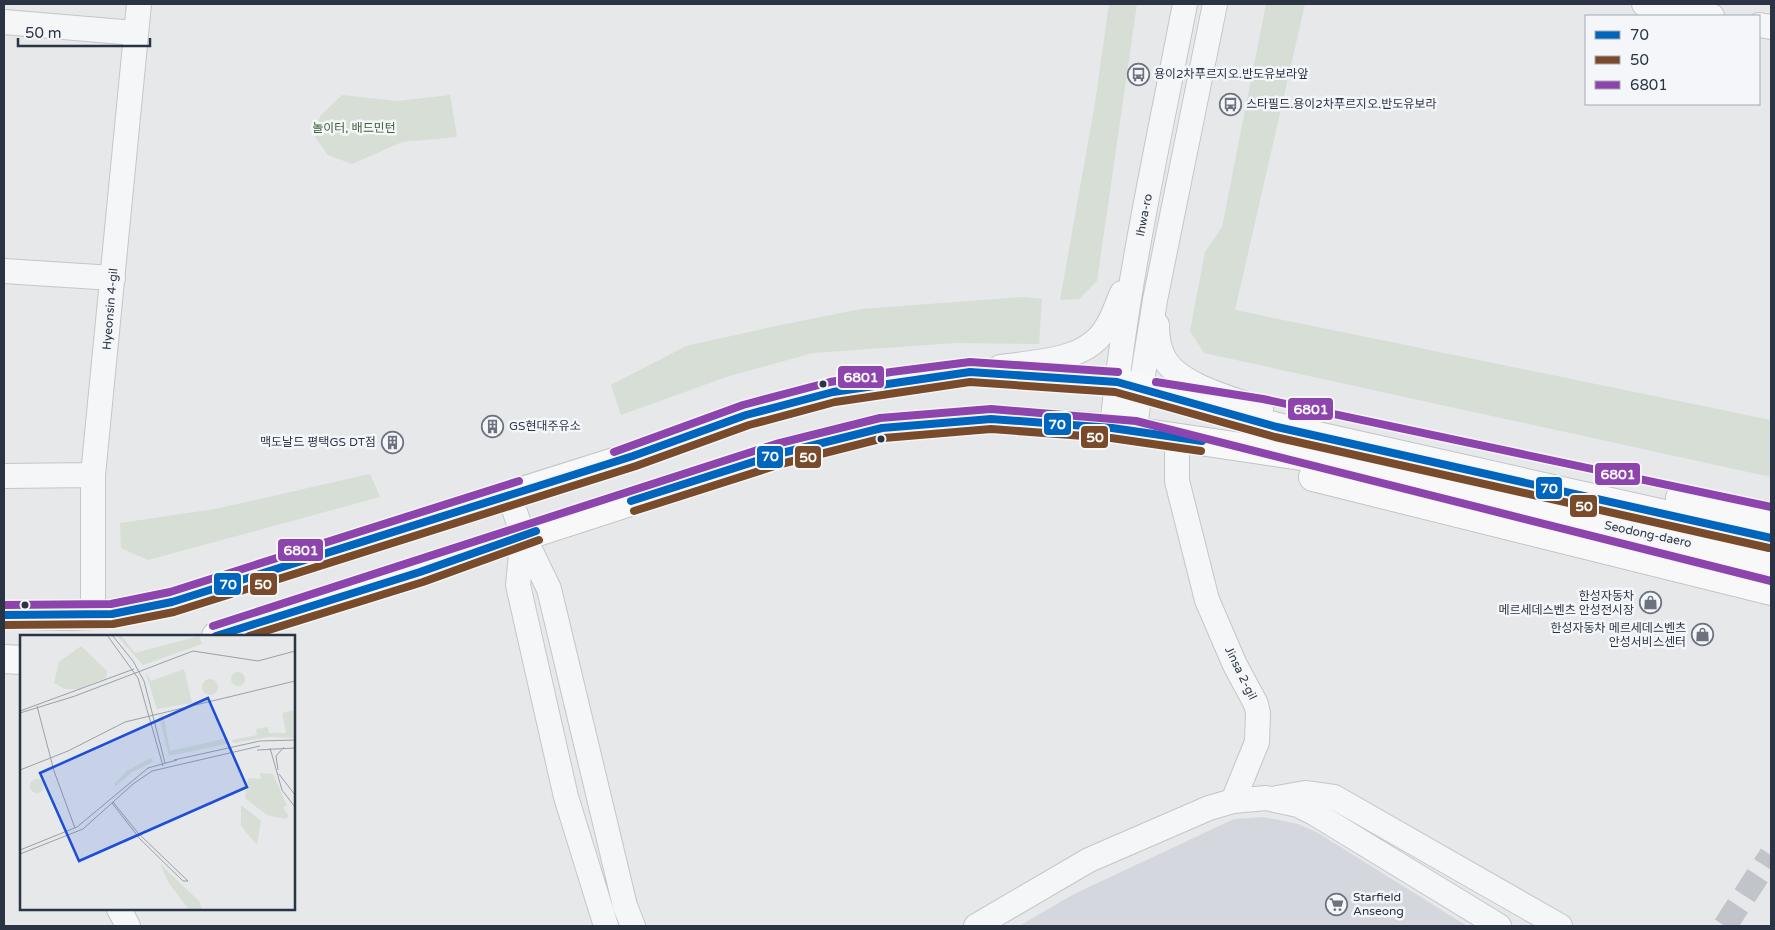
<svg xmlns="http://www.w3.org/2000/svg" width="1775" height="930" font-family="'Varela Round','Noto Sans KR',sans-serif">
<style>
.built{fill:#d4d7dd}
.green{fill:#d6ded6}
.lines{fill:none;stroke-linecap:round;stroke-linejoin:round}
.minor-tunnel{stroke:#c1c4c9;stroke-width:24;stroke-dasharray:24 12;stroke-linecap:butt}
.minor-casing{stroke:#c4c6c8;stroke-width:26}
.major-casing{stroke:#c2c5c8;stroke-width:30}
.minor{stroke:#f5f6f7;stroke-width:24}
.major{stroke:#f8f8f8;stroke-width:28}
.bus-1-casing{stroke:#f4f6f9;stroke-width:11}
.bus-2-casing{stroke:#f4f6f9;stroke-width:11}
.bus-3-casing{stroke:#f4f6f9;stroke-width:11}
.bus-1{stroke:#0065bd;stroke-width:8}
.bus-2{stroke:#7a4b2a;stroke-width:8}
.bus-3{stroke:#8e44ad;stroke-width:8}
.bus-dot{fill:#2b3445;stroke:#f4f6f9;stroke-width:2}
.labels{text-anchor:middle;stroke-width:5;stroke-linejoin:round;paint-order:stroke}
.poi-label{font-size:12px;fill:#2b3445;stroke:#f4f6f9;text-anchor:start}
.park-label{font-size:12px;fill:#3f6138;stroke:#f4f6f9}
.street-label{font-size:12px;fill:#2b3445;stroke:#f4f6f9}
.inset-road{fill:none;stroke:#9ba0a8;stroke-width:1}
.view{fill:#1d4ed8;fill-opacity:0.15;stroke:#1d4ed8;stroke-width:2.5}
.inset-edge{fill:none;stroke:#2b3445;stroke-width:2.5}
.line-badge{stroke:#f4f6f9;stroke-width:2}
.badge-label{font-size:14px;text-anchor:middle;font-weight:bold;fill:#fff}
</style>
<rect width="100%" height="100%" fill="#e6e8ea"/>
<path class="built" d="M1264 817 1298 824 1318 833 1467 926H1019L1074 894 1234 819Z"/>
<path class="green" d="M1109 4H1137L1097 281 1079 299 1060 300 1095 103Z
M1266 4H1305L1235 310 1771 420V477L1204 353 1190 331 1205 252 1222 227Z
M342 95 398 101 450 95 457 137 402 142 352 164 328 155 315 137 320 116Z
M1023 297 1042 299 1039 344 955 343 813 353 729 376 621 415 611 385 686 346 776 326 861 309Z
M370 474 380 497 148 560 121 548 120 523 215 509Z"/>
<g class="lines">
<path class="minor-tunnel" d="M1725 926 1771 855"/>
<defs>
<path id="minor" d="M1644 4 1712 16
M4 22 135 33
M1759 25 1771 27
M4 271 113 278
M1157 325C1157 336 1158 346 1163 356 1176 385 1233 399 1261 409
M1000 367C1034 362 1086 362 1106 328 1113 318 1117 304 1122 293
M1112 428C1126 285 1158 144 1185 4
M1134 431 1155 300 1215 4
M1177 442V481L1207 600 1235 665 1256 704 1258 713 1257 742 1233 801
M4 476 93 475
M509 495 523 535 549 589 625 906 633 926
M523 535 518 585 566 797 606 926
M93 614V475L139 4
M1277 798 1305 793 1334 797 1560 926
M119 909 128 926
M976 926 1089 860 1209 808 1233 801 1266 798 1298 805 1314 813 1499 926"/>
<path id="major" d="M1313 477 1771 591
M1680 498 1771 517
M4 615 73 616 112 614 172 602 633 456 746 415 833 392 970 372 1117 382 1277 427 1771 538
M216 636 778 454 882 428 991 419 1112 428 1315 458 1771 561
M4 659 21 660"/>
</defs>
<use href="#minor" class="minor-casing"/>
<use href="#major" class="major-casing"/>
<use href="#minor" class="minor"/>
<use href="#major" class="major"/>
<defs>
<path id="bus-1" d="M631 501 778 454 882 428 991 419 1112 428 1202 441
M4 615 112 614 172 602 633 456 746 415 833 392 970 372 1117 382 1277 427 1771 538
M216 636 420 572 536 531"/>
<path id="bus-2" d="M634 511 781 464 884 438 991 429 1111 438 1201 451
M4 625 113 624 174 612 636 466 749 425 835 402 970 382 1115 392 1275 437 1769 548
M249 636 423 582 539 540"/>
<path id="bus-3" d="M1156 382 1263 399 1771 507
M614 452 743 405 830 382 891 372 970 362 1118 372
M4 605 111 604 170 592 519 481
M213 626 776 444 880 418 991 409 1136 421 1771 581"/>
</defs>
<use href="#bus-1" class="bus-1-casing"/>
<use href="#bus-2" class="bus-2-casing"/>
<use href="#bus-3" class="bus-3-casing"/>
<use href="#bus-1" class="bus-1"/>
<use href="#bus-2" class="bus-2"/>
<use href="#bus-3" class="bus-3"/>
</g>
<defs>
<symbol id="bus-ring" viewBox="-11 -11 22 22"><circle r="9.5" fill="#f4f6f9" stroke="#6c737f" stroke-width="1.5"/><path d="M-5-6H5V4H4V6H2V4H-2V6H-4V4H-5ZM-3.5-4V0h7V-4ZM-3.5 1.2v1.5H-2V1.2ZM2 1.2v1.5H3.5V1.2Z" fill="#6c737f"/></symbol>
<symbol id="building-ring" viewBox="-11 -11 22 22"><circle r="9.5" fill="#f4f6f9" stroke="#6c737f" stroke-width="1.5"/><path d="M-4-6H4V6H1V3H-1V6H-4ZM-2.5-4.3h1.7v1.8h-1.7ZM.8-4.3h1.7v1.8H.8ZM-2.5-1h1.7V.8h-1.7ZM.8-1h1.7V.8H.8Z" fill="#6c737f"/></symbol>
<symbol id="shop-ring" viewBox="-11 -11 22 22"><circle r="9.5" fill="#f4f6f9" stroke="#6c737f" stroke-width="1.5"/><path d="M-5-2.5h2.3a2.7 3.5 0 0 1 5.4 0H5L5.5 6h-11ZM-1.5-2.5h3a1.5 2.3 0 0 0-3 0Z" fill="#6c737f"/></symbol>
<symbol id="supermarket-ring" viewBox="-11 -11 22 22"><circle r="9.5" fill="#f4f6f9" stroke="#6c737f" stroke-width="1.5"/><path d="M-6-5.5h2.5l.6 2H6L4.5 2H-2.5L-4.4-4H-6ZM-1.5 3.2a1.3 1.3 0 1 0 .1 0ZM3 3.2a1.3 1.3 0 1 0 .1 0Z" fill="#6c737f"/></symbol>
</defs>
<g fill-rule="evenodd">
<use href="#bus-ring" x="1126" y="62" width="25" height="25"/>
<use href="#bus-ring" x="1218" y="92" width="25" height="25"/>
<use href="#building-ring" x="480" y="414" width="25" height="25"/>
<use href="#building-ring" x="380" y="430" width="25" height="25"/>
<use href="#shop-ring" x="1638" y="590" width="25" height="25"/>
<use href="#shop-ring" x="1690" y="622" width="25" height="25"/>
<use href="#supermarket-ring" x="1324" y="892" width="25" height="25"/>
</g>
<g class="bus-dot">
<circle cx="823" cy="384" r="4.5"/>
<circle cx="881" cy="439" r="4.5"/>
<circle cx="25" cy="605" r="4.5"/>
</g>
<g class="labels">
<g class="poi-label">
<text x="1154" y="78">용이2차푸르지오.반도유보라앞</text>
<text x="1246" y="108">스타필드.용이2차푸르지오.반도유보라</text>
<text x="509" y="430">GS현대주유소</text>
<text x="376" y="446" text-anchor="end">맥도날드 평택GS DT점</text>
<text x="1634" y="600" text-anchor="end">한성자동차<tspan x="1634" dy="14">메르세데스벤츠 안성전시장</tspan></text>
<text x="1686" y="632" text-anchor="end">한성자동차 메르세데스벤츠<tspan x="1686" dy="14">안성서비스센터</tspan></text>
<text x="1353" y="901">Starfield<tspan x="1353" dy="14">Anseong</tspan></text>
</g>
<g class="park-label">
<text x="354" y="132">놀이터, 배드민턴</text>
</g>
<g class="street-label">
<text transform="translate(1144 215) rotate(-79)" y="4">Ihwa-ro</text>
<text transform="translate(110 309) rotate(-85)" y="4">Hyeonsin 4-gil</text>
<text transform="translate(1648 534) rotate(12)" y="4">Seodong-daero</text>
<text transform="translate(1241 673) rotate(64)" y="4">Jinsa 2-gil</text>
</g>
</g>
<g transform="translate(20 635)">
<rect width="275" height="275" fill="#e6e8ea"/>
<path d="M96 0H101L115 18 179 1 182 9 123 30ZM164 34 172 68 137 74 125 36 131 46ZM211 44a7 7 0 1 1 14 0a7 7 0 1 1-14 0ZM182 52a8 8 0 1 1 16 0a8 8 0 1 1-16 0ZM275 75V103L250 102 213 108 212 105 237 100 236 94 248 92 249 98H266L262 78ZM143 79 150 116 208 103 210 108 149 121 139 81ZM131 123 133 127 112 137 96 151 94 149 107 136ZM240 138 253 139 267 170 263 173 269 181 265 184 247 180 225 163 228 143 241 144ZM10 151a7 7 0 1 1 14 0a7 7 0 1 1-14 0ZM221 170 241 186 237 210 221 191ZM140 229 179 266 182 275H169L149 248Z" fill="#d6ded6"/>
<path d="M61 11 87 36 86 43 58 54H45L34 48 39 27Z" fill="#d6ded6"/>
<path class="inset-road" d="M87 0 118 43 143 131M92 0 113 26 124 46 145 128M17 71 34 136 55 193M0 76 114 34M0 78 55 61 173 16 238 26 275 16M250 113 262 155 275 172M237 115 275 113M154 125 240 106 275 105M0 135 48 116 105 87 275 46M258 135 256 121 264 112M259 139 275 160M93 167 118 198 168 246M92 168 120 204 163 246H168M0 215 57 192 128 133 157 125M0 219 63 194 113 149 132 136 240 111"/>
<path class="view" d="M188 63 227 152 59 226 20 138Z"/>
<rect width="275" height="275" class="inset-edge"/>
</g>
<g class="line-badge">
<rect x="837" y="365" width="48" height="24" rx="5" fill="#8e44ad"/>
<rect x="1287" y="397" width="47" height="24" rx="5" fill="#8e44ad"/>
<rect x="1043" y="412" width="29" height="24" rx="5" fill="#0065bd"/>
<rect x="1080" y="425" width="29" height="24" rx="5" fill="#7a4b2a"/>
<rect x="756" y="445" width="28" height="24" rx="5" fill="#0065bd"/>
<rect x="794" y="445" width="28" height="24" rx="5" fill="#7a4b2a"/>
<rect x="1594" y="462" width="47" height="24" rx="5" fill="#8e44ad"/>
<rect x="1535" y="476" width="28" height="24" rx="5" fill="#0065bd"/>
<rect x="1569" y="494" width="29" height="24" rx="5" fill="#7a4b2a"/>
<rect x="277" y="538" width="47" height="24" rx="5" fill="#8e44ad"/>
<rect x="249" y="572" width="29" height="24" rx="5" fill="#7a4b2a"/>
<rect x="213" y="572" width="29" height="24" rx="5" fill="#0065bd"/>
</g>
<g class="badge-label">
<text x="861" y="382">6801</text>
<text x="1311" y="414">6801</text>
<text x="1057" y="429">70</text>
<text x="1095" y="442">50</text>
<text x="770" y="461">70</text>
<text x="808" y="462">50</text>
<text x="1618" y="479">6801</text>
<text x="1549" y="493">70</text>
<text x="1584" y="511">50</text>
<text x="301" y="555">6801</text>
<text x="263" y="589">50</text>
<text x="228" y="589">70</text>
</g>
<rect width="1775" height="930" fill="none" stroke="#2b3445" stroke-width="10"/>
<rect x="1585" y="15" width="175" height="90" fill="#f4f6f9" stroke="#a4a8b1"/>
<rect x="1595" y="31" width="25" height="8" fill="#0065bd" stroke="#a4a8b1"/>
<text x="1630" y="40" font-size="15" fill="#2b3445">70</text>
<rect x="1595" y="56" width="25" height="8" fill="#7a4b2a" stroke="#a4a8b1"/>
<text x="1630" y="65" font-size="15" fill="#2b3445">50</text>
<rect x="1595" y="81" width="25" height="8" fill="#8e44ad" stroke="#a4a8b1"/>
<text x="1630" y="90" font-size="15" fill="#2b3445">6801</text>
<path d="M18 38v8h132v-8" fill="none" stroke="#2b3445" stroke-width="2.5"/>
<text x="25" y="38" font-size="15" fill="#2b3445" stroke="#f4f6f9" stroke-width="4" paint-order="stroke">50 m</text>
</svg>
